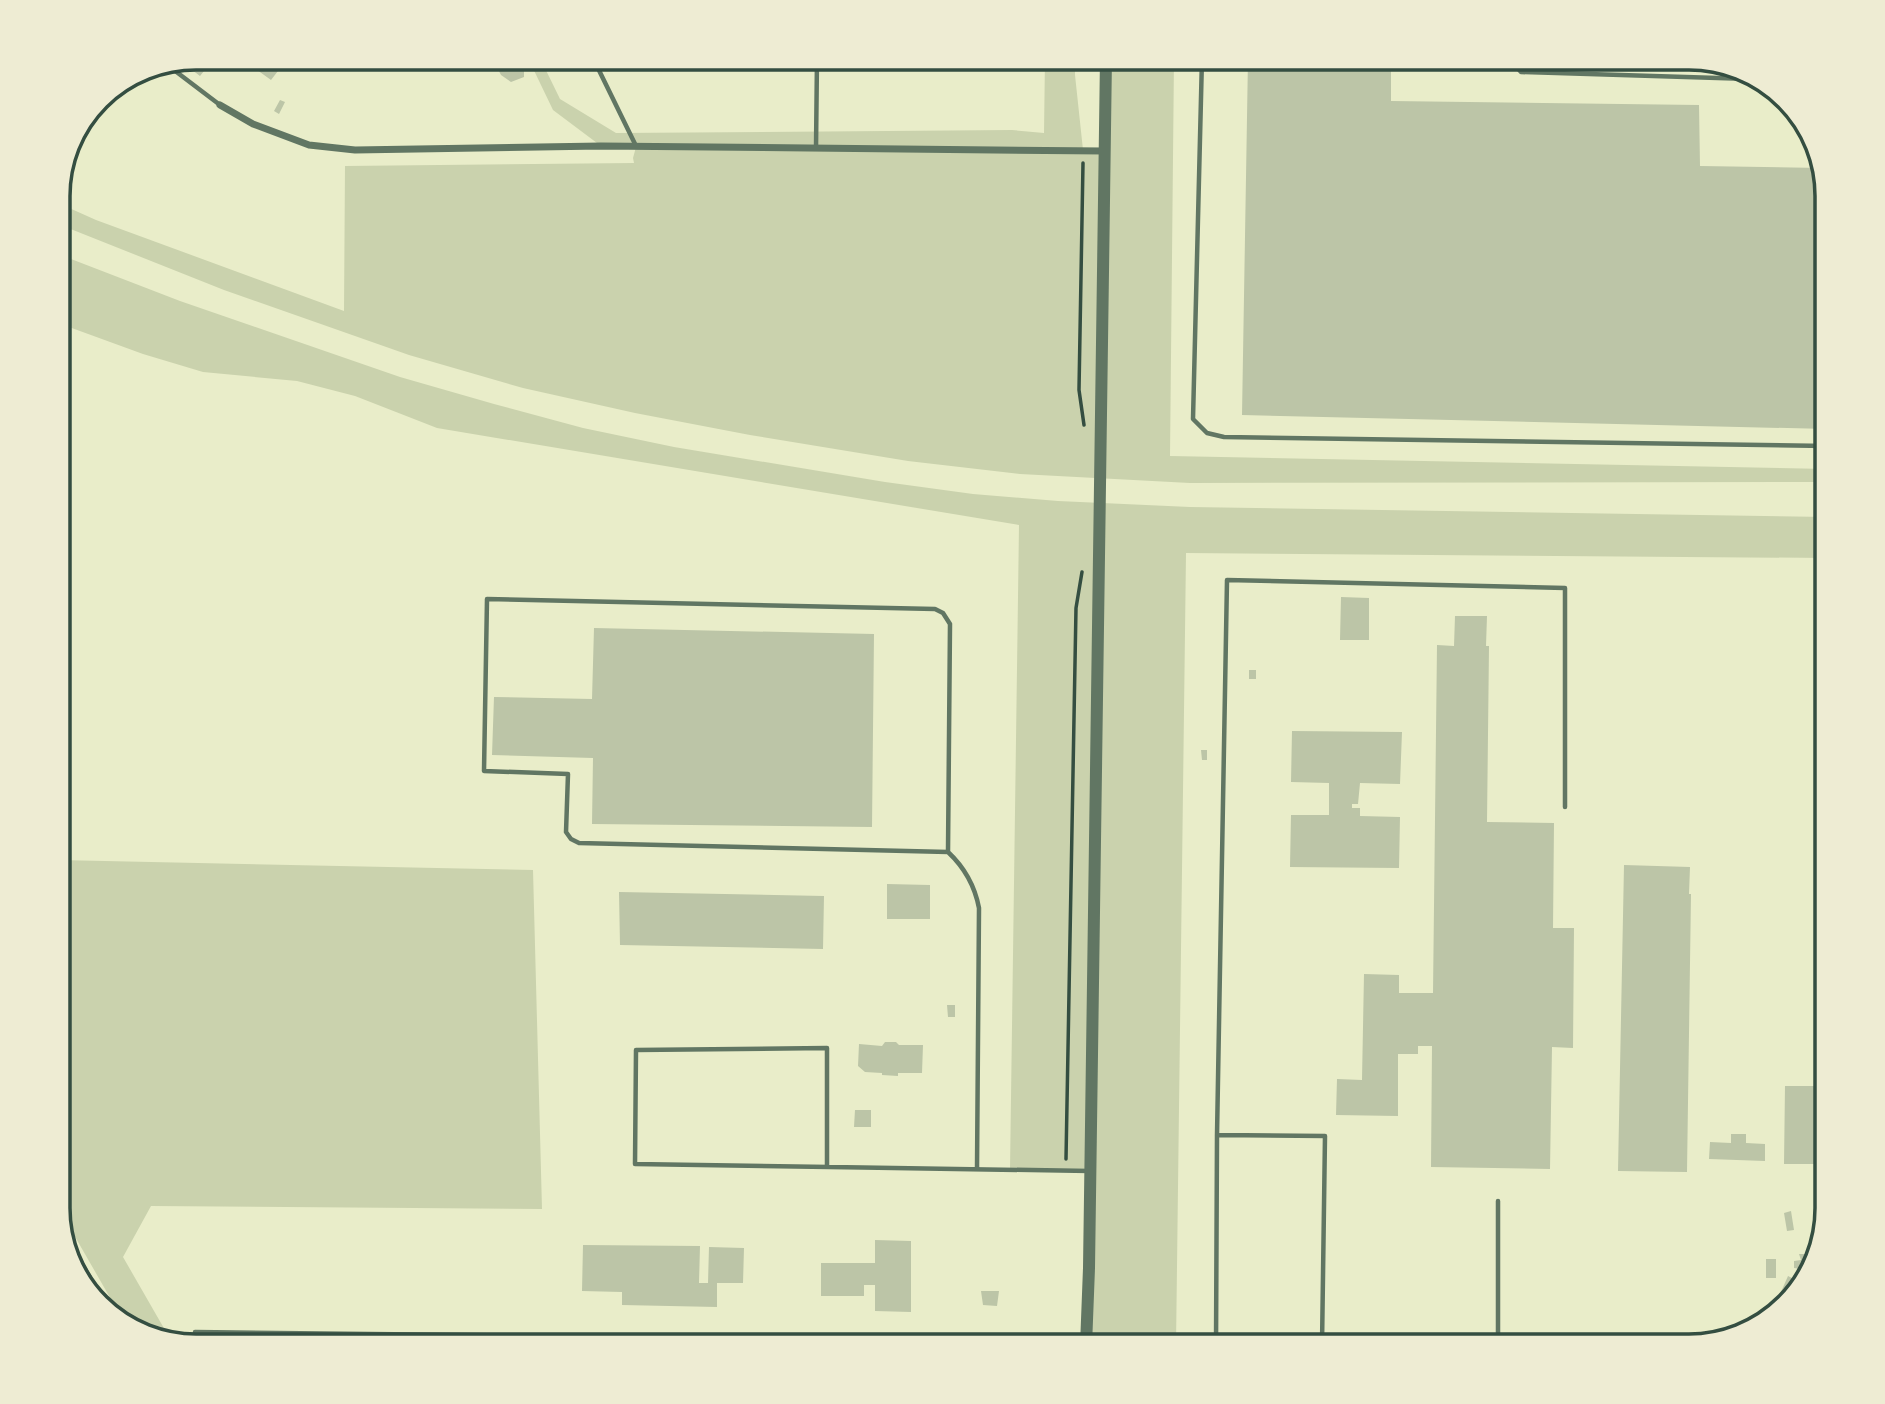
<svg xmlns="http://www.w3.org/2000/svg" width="1885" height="1404" font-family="Montserrat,sans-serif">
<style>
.green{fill:#cad2ad}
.building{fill:#bcc5a7}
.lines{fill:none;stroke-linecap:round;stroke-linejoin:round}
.path{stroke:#344e41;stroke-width:3.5}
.service{stroke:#617663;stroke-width:4.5}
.minor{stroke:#617663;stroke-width:7}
.tertiary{stroke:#617663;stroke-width:12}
.rail{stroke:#7c8e77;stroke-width:5}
.rim{fill:none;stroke:#344e41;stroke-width:3.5}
</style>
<rect width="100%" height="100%" fill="#e9edc9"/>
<path class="green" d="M528 58H540L560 99 616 133 1012 130 1044 133 1045 58H1075V75L1083 150 1104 151 1106 58H1174L1170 456 1827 469V482L1190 483 1020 474 908 461 750 435 635 413 523 388 409 355 224 290 58 224V203L96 220 344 311 345 166 634 163 633 158 636 147 601 146 553 110Z
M58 254 180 301 400 377 494 404 583 428 674 447 885 482 973 494 1058 501 1190 507 1827 517V558L1186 553 1176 1346H1086L1091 1171 1010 1170 1019 525 437 428 355 396 297 381 203 372 143 354 58 323Z
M58 860 533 870 542 1209 151 1206 123 1257 169 1337 124 1322 58 1207Z"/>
<path class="building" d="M196 58 208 66 200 76 183 63 185 60Z
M250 58H288L271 80 246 62Z
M492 58H521L524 64V77L511 82 501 75Z
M1248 58H1391V101L1699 105 1700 166 1821 168 1823 180 1822 300H1827V429L1242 415Z
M1444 61H1452L1451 67H1444Z
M280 100 285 102 279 114 274 111Z
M1341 597 1369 598V640H1340Z
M1455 616H1487L1486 646H1489L1487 822 1554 823 1553 928H1574L1573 1048 1552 1047 1550 1169 1431 1167 1432 1046H1418V1054H1398V1116L1336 1115 1337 1079 1362 1080 1364 974 1399 975V993H1433L1437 645 1454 646Z
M594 628 874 634 872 827 592 824 593 758 492 755 494 697 592 699Z
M1249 670H1256V679H1249Z
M1292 731 1402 732 1400 784 1360 783 1358 804H1352V808H1360V816L1400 817 1399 868 1290 867 1291 815H1329V783L1291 782Z
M1201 750H1207V760H1202Z
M1624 865 1690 867 1689 894H1691L1687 1172 1618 1171Z
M887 884 930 885V919H887Z
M619 892 824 896 823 949 620 945Z
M947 1005H955V1017H948Z
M885 1042H896L899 1045H923L922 1073H898V1076L882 1075V1073L865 1072 858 1066 859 1044 882 1046Z
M1785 1086H1827V1164H1784Z
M855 1110H871V1127H854Z
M1731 1134H1746V1143L1765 1144V1161L1709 1159 1710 1142 1731 1143Z
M1791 1211 1794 1230 1787 1231 1784 1213Z
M875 1240 911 1241V1312L875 1311V1285H864V1296H821V1263H875Z
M583 1245 700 1246 699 1283H708L709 1247 744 1248 743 1283H717V1307L622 1305V1292L582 1291Z
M1799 1254H1808L1810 1257 1804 1275H1798L1801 1269 1794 1268V1261L1801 1260Z
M1766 1259H1776V1278H1766Z
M1788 1276 1794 1279 1788 1295 1781 1292Z
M981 1291H999L997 1306 983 1305Z
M1779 1298 1785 1301 1773 1313Z"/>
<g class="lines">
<path class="path" d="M1083 163 1079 390 1084 425
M1066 1159 1076 608 1082 572"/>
<path class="service" d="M593 58 636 146
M903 58 969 60 973 58
M1202 58 1193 419 1207 433 1224 437 1827 446
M1509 58 1521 72 1750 79
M166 64 220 105
M816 148 817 58
M948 852 579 843 571 839 566 832 568 774 484 771 487 599 935 609 943 613 950 624 948 852C964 867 975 887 979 908L977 1169
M1218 1135 1325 1136 1322 1346
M827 1167V1048L636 1050 635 1164C787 1166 938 1169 1090 1171
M195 1332 551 1336
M550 1346 551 1336 1085 1342
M1216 1346 1217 1135 1227 580 1565 588V807
M1498 1346V1201"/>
<path class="minor" d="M220 105 253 124 309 145 355 150 601 146 1104 151"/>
<path class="tertiary" d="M1086 1346 1089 1268 1106 58"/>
<path class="rail" d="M61 1228 113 1318"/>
</g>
<path d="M0 0H1885V1404H0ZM196 70H1689A126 126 0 0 1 1815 196V1208A126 126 0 0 1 1689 1334H196A126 126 0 0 1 70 1208V196A126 126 0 0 1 196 70Z" fill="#eeecd3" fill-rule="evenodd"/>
<path class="rim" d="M196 70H1689A126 126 0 0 1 1815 196V1208A126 126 0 0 1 1689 1334H196A126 126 0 0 1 70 1208V196A126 126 0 0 1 196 70Z"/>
</svg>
